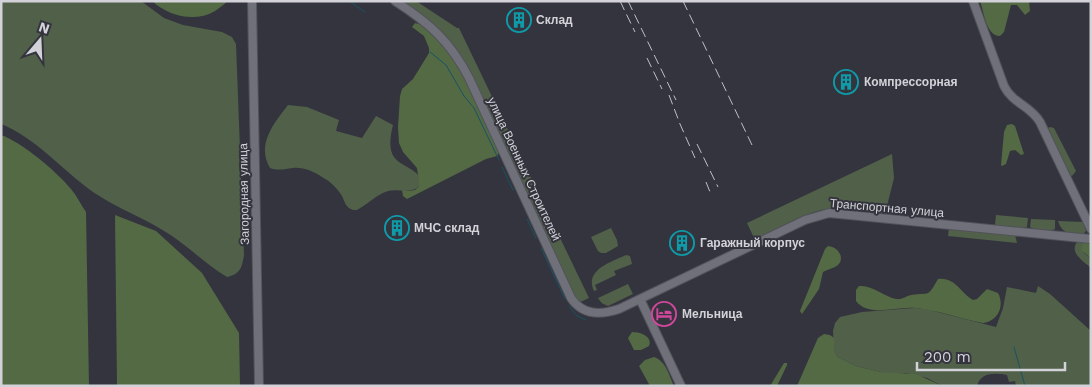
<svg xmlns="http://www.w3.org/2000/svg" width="1092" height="387" font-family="'Work Sans',sans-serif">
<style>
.green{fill:#516049}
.forest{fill:#536a44}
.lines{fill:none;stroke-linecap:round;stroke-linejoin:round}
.stream{stroke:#185364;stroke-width:1}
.minor-casing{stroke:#52535a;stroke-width:10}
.minor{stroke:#6f707a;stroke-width:8}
.rail{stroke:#bfbfc5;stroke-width:1;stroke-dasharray:10 5;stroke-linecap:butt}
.labels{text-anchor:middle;stroke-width:4;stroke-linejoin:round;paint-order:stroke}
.poi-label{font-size:12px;font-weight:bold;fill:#d2d2d8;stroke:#34343e;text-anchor:start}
.street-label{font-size:12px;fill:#d2d2d8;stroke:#34343e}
</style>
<rect width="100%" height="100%" fill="#34343e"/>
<path class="green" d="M1 1H141L164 18 183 25 222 32 232 37 236 44 244 255C242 268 240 274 227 277 207 265 191 249 172 236 147 219 118 209 93 192 62 170 36 138 1 124Z
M405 1H416L457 28H459L589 298 578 303 574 297 462 58C447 35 429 20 407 5Z
M288 105 307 107 339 120 336 131 362 138 376 116 393 125C390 137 387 154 399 162 406 167 413 169 419 176V186C410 195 399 188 388 191 377 194 368 204 357 210H353C345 207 345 202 342 196 337 188 330 181 322 177 313 171 303 167 293 168 285 169 277 171 270 168 256 145 274 123 288 105Z
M1050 127 1054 128 1076 171 1072 176 1069 175 1048 128Z
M892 154 894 178 887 206 891 214C869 212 844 206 822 210 799 215 776 230 755 240L747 223Z
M996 215 1028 218 1027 227 1024 228 995 225Z
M1031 219 1055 220V229C1049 232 1035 231 1030 227Z
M1058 221 1084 222 1086 231 1083 234C1070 234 1062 234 1058 221Z
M611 228 617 240 618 246 606 253H601L598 251 591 237Z
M949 228 1015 235 1017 243 948 236Z
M1078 241 1087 242 1084 253 1091 258V268C1083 261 1068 252 1078 241Z
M626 255 630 256 632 264 614 271 616 275 595 285 597 290 594 291C584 270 611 262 626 255Z
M628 284 633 294 608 306C603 304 601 303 598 298Z
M1038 286 1050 294 1091 331V386H1016L1015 381 1009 382 1007 375C995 373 981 372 977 386H942L927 378 906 373 894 374 881 372 856 366 838 357 834 351 833 331 835 323 840 317 862 312 914 308 926 309 996 327 1003 308 1007 287 1036 293Z"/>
<path class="forest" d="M152 1H228C224 4 220 8 215 11 195 23 168 16 152 1Z
M980 1H1029L1030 11 1025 15 1017 5H1011L1004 32 1000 36C986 36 984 12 980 1Z
M415 23C444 28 472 93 483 118 489 129 496 141 499 153L497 156 486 159 407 199 403 196 402 190 409 191 415 190 419 186V181L417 168 403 152 399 143 398 127 400 96 402 89 413 79 429 53V48L424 36 412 27Z
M1012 124 1015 126 1024 154 1021 155 1015 150 1010 151 1006 164 1002 166 1001 165 1004 132 1007 125Z
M1 135C22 142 57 172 71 189 77 196 81 205 86 212L89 386H1Z
M115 215 156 231 202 273 239 333 240 386H117Z
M1084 242 1091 243V258L1081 250Z
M828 246C839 247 847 260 835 267 831 269 826 270 823 272L819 289 802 314 800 311 825 249Z
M938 279C956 277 960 293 973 300L977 299 987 289 998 293C1005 306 998 321 983 323 961 319 938 310 915 308 896 306 869 318 856 301V290L859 286C873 285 883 296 896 299 902 300 906 296 911 295 931 292 927 298 938 279Z
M632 332C640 332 653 336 649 346L641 350H634L628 338Z
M824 334 830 335 834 338V351L838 357 856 366 881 372 916 374 942 386H797L818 338Z
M654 357C666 361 669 375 674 386H650L639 366 645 360Z
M784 363H787V365L777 386H770Z"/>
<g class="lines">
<path class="stream" d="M349 1 365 12
M430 52 446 65 464 96 474 108 499 160
M502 167 513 190
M527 219 536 238
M541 248 565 299
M569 306 577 316 586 320
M1014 347 1025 386"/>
<defs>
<path id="minor" d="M252 1 259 386
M395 1C429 23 450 41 469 78L571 298C583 316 601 315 619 309L805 220 829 213 1091 239
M973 1 1004 86C1013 104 1030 105 1040 122L1091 229
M640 299 681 386"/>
</defs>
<use href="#minor" class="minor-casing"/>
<use href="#minor" class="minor"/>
<path class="rail" d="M620 1 635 32
M628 1 676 100
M683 1 752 145
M647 58 662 89
M669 95 680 124 695 158
M697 144 718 187
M706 182 710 192"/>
</g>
<defs>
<symbol id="building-ring" viewBox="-11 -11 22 22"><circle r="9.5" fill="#34343e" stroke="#0f9aa8" stroke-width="1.5"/><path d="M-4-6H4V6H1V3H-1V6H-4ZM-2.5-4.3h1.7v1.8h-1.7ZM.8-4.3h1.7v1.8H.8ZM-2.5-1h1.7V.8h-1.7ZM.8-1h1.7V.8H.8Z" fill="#0f9aa8"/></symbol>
<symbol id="hotel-ring" viewBox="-11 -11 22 22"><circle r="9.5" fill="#34343e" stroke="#d1479c" stroke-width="1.5"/><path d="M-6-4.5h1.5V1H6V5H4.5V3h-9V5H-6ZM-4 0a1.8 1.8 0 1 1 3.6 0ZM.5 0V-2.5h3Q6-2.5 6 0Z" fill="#d1479c"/></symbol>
</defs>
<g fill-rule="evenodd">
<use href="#building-ring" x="505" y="6" width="28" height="28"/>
<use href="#building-ring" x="832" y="68" width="28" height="28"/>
<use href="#building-ring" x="383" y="214" width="28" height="28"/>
<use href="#building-ring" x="668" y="229" width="28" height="28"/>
<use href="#hotel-ring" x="650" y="300" width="28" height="28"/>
</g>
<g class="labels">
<g class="poi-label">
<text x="536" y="24">Склад</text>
<text x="864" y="86">Компрессорная</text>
<text x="414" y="232">МЧС склад</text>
<text x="700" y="247">Гаражный корпус</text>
<text x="682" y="318">Мельница</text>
</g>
<g class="street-label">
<text transform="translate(524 169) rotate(65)" y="4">улица Военных Строителей</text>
<text transform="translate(244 194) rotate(-91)" y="4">Загородная улица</text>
<text transform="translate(887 208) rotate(5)" y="4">Транспортная улица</text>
</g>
</g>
<rect width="1092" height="387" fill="none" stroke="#d2d2d8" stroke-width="5"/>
<g transform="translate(40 40) rotate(19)" stroke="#34343e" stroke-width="4" paint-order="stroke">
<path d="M0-4L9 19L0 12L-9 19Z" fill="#d2d2d8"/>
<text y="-8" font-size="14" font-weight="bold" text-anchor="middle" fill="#d2d2d8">N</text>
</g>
<path d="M917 362v8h148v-8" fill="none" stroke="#d2d2d8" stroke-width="2.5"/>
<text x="924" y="362" font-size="15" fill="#d2d2d8" stroke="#34343e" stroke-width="4" paint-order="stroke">200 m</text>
</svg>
